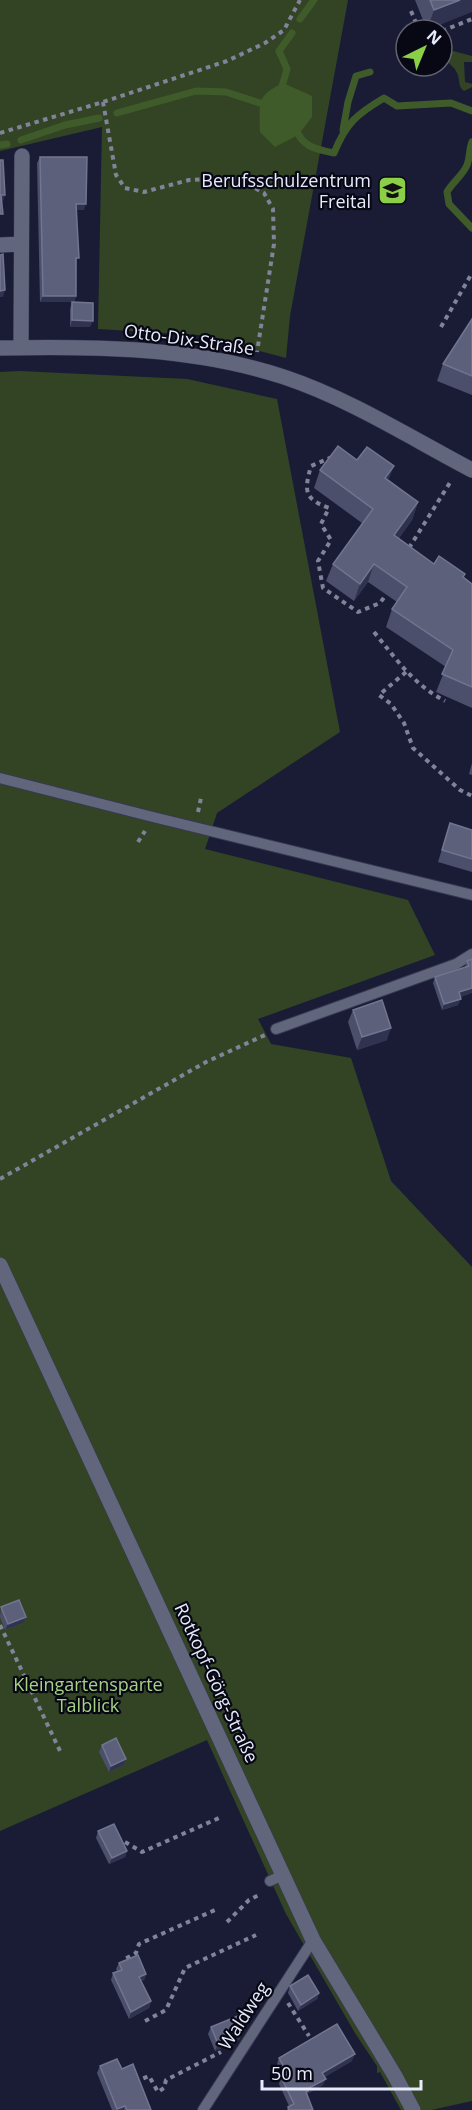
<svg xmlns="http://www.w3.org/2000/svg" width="472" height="2110" font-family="'Open Sans',sans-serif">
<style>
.green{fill:#334425}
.water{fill:#405b2a}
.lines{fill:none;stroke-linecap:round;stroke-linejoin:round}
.stream{stroke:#405b2a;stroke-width:7}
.lane-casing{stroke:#373952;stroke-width:12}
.street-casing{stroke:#373952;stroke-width:16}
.path{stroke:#808399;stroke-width:4;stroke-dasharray:4.5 4.5;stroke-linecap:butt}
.lane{stroke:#62667d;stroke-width:10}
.street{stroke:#62667d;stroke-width:15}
.wall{fill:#4b4f6b}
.shaded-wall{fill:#30334f}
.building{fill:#5c607b;stroke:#72758f;stroke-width:1.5}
.labels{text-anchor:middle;stroke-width:4.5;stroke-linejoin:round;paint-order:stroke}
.poi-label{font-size:18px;fill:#e8ebfd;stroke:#070813;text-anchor:end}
.street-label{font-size:18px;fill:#e8ebfd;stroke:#070813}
.park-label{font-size:18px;fill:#a7d185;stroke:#070813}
</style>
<rect width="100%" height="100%" fill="#1a1c36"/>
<path class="green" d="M0 0H348L290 316 286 358 199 335 98 329 102 127 0 151Z
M453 51 472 56V62H464L465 82 472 84V87L464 91C457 86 461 79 456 71 454 67 449 64 446 59Z
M20 371 187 379 277 399 340 732 217 813 205 849 408 900 435 955 258 1019 271 1044 351 1058 391 1181 472 1267V2101L431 2110H401L380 2072 377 2073V2066L355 2033 286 1914 207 1740 0 1831V372Z"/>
<path class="water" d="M283 83 312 96V117L298 135 275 147 260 132C260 104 255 96 283 83Z"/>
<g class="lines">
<path class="stream" d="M300 19 314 0
M281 90 287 69 279 51 292 33
M117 113 196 91 226 92 260 103 268 102
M295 127C302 147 315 149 334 153 346 123 357 114 384 98L397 106 451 103 472 111
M343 130 348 102 356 76 370 72
M21 140 65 125 99 118
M472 142C469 149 470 158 467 165 463 175 452 183 447 192L449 204 472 228
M0 145 7 144"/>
<defs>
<path id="lane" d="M0 778 153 817 472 895
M276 1029 456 964 472 954
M270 1881 283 1875
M203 2110 313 1940"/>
<path id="street" d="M0 245 21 244
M21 347 22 156
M0 348C94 346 194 347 284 377 350 399 411 438 472 470
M0 1265 313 1940 395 2076 413 2110"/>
</defs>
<use href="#lane" class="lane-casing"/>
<use href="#street" class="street-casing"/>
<path class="path" d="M411 11 419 30
M442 31 472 19
M103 102 116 175 125 188 144 192 189 180 237 178 264 193 273 209 274 244 257 352
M0 133 103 102 227 61 265 43 284 30 300 0
M441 327 472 273
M332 457 311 466C304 491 304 499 329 508L321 524 331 540 318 561 323 588 358 612 380 603 388 592
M409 548 451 481
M374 632C397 660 413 684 445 701
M406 672 379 695 391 704 404 723 413 748 460 790 472 796
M198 812 201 798
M138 842 145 831
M0 1179 206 1062 265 1035
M0 1625 61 1753
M125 1842 142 1852 219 1818
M227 1922 249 1900 261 1894
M125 1965 123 1960 136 1953 139 1944 215 1910
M288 2003 309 2036
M145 2021 166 2010 185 1968 256 1935
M135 2082 149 2076 158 2092 164 2088 166 2080 221 2052"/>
<use href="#lane" class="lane"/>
<use href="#street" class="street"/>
</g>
<path class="wall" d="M415 0H472L427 30Z
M40 157 84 210H77L76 296 74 302 90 327H70V309L72 302H40L37 163Z
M472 319V395L437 381 443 364Z
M357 460 389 480 418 502 412 520 399 538 434 564 463 578 472 584V708L436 692 446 667 386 627 392 609 397 602 368 582 354 601 326 581 333 564 362 523 314 488 320 470Z
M472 763V775L469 774Z
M450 823 472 830V872L438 862Z
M472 959 458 1005 442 1010 433 983 435 977 465 967 467 961Z
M353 1010 387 1040 357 1050 348 1022Z
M1 1607 23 1623 5 1630 0 1617Z
M102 1745 126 1759 124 1765 109 1772 99 1752Z
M98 1831 127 1851 125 1857 109 1864 96 1838Z
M119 1963 146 1974 144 1980 141 1981 151 2001 149 2008 129 2019 111 1980 113 1973 117 1971 116 1969Z
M290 1986 319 1993 317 1999 298 2011 288 1993Z
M211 2027 244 2029 239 2040 215 2051 208 2034Z
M279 2058 352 2061 324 2077 323 2085 307 2094V2095L313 2110H287L288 2107 289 2106 279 2084 281 2077 284 2076 277 2064Z
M100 2066 122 2069 151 2110H112L97 2073Z"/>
<path class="shaded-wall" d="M460 0H472V12L427 30 434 10Z
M1 195H5L3 201H0Z
M76 204H86L84 210H74Z
M5 290 3 297H0V291Z
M43 296H76L74 302H40Z
M72 320 93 321 90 327H70Z
M394 466 387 484 385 478Z
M418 502 412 520 388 553 394 535Z
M374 564 368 582 354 601 360 584Z
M472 988V993L456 999 459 992Z
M461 999 458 1005 442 1010 444 1004Z
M391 1028 387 1040 357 1050 362 1037Z
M26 1617 23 1623 5 1630 8 1624Z
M126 1759 124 1765 109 1772 111 1766Z
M127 1851 125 1857 109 1864 112 1858Z
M146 1974 144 1980 137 1983 139 1977Z
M319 1993 317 1999 298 2011 301 2005Z
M151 2001 149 2008 129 2019 131 2012Z
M244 2029 239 2040 215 2051 218 2044Z
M355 2054 352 2061 320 2080 322 2073Z
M326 2079 323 2085 307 2094 306 2098 303 2099 307 2089Z
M125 2106 124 2110H116L117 2109Z"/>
<path class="building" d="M430 0H460L434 10Z
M40 157H87L86 204H76L79 258H76V296H43Z
M0 160H3L5 195H1L3 214H0Z
M3 254 5 290 0 291V255Z
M72 302 93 303V321L72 320Z
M472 319V376L443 364Z
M338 446 357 460 367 447 394 466 385 478 418 502 394 535 434 564 439 556 465 574 463 577 472 584V687L442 674 453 650 392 609 407 587 374 564 360 584 333 564 373 509 320 470Z
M450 823 472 830V859L442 850Z
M472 959V988L459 992 461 999 444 1004 435 977 469 966 467 961Z
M382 1000 391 1028 362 1037 353 1010Z
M19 1600 26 1617 8 1624 1 1607Z
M116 1738 126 1759 111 1766 102 1745Z
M114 1824 127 1851 112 1858 98 1831Z
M138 1955 146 1974 139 1977 151 2001 131 2012 113 1973 122 1970 119 1963Z
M308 1975 319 1993 301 2005 290 1986Z
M238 2016 244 2029 241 2034 218 2044 211 2027Z
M337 2024 355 2054 322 2073 326 2079 307 2089 308 2091 306 2092 313 2110H289L288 2107 294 2104 281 2077 288 2074 279 2058Z
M117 2059 122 2069 133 2064 151 2110H127L125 2106 117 2109 100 2066Z"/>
<defs>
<symbol id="school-square" viewBox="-11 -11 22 22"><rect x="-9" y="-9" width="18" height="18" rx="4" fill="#8bce47" stroke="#070813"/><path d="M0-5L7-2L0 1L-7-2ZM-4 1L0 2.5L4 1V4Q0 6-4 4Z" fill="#111"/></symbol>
</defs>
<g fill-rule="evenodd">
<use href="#school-square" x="376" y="174" width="33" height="33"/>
</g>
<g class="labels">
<g class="poi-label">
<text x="371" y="187">Berufsschulzentrum<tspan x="371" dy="21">Freital</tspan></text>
</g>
<g class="street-label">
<text transform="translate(189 340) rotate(8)" y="6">Otto-Dix-Straße</text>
<text transform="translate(216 1683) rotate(65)" y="6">Rotkopf-Görg-Straße</text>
<text transform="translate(244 2016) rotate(-57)" y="6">Waldweg</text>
</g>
<g class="park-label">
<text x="88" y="1691">Kleingartensparte<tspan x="88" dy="21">Talblick</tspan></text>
</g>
</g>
<g transform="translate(424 48) rotate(43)"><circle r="28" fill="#070813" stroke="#616371" stroke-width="1.5"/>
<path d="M0-4.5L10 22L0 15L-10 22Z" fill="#8bce47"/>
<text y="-9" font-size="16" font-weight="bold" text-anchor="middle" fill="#e8ebfd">N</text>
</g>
<path d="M262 2080v9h159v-9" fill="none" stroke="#e8ebfd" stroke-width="3"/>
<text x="271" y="2080" font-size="18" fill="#e8ebfd" stroke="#070813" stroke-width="4.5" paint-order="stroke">50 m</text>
</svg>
